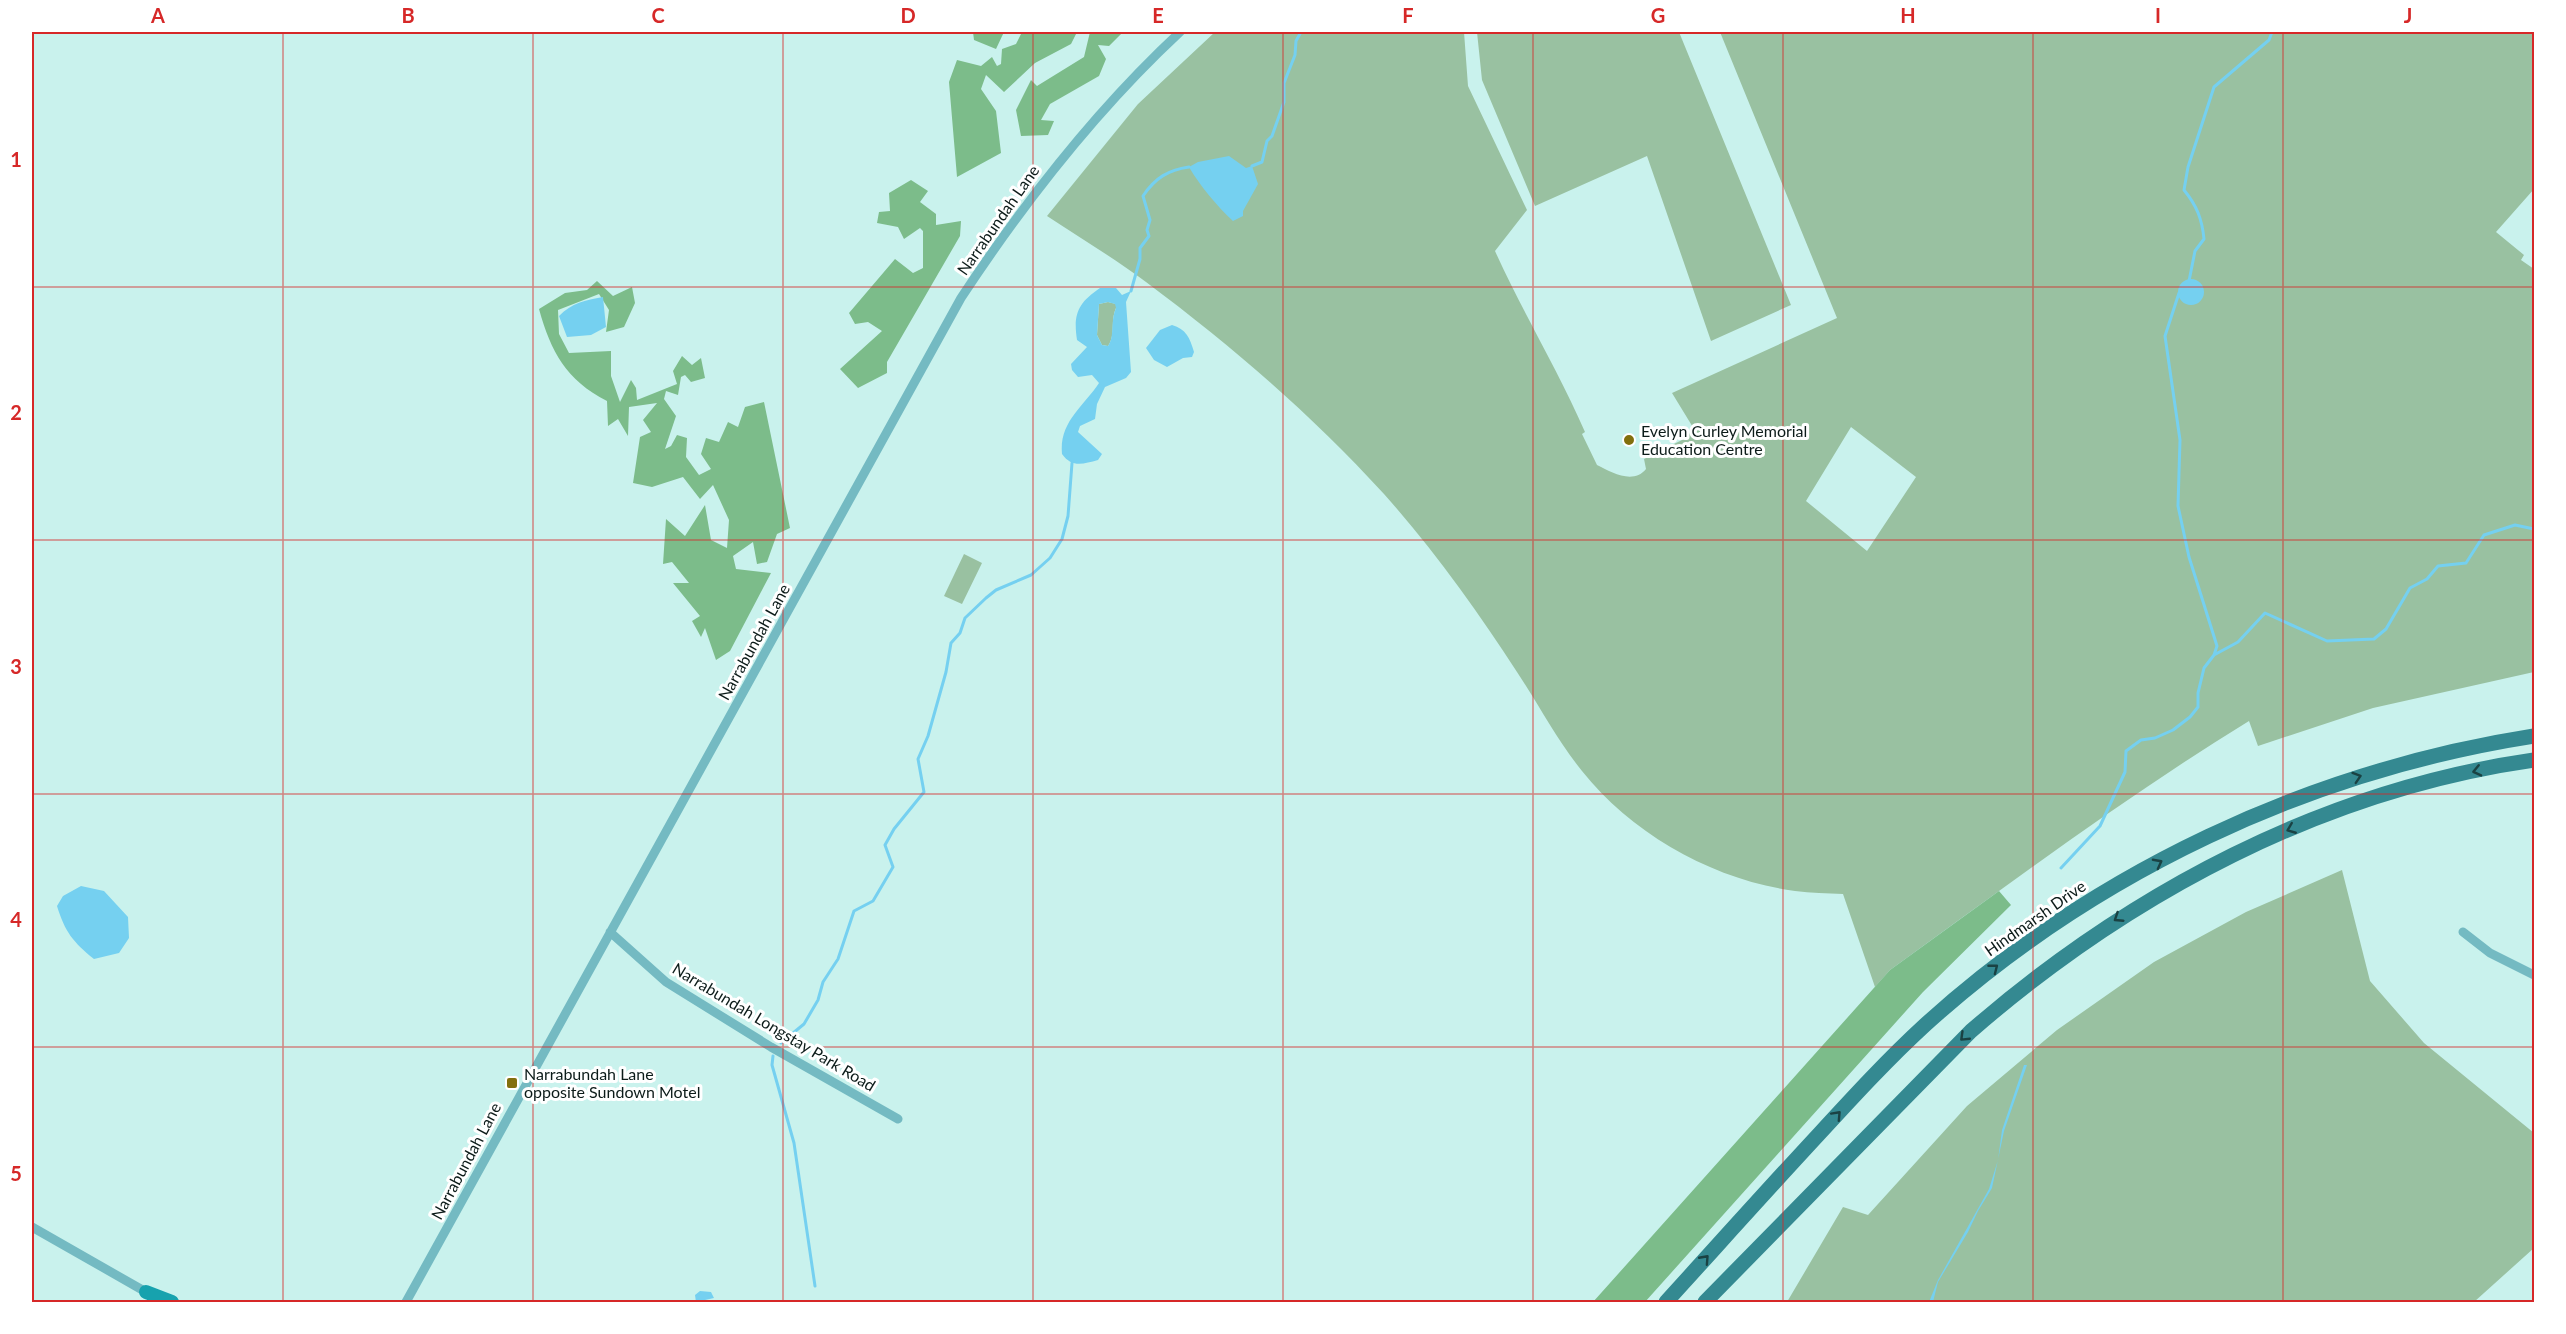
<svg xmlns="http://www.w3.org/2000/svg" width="2566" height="1334" font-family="Lato,sans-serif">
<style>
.green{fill:#99c1a1;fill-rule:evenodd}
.forest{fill:#7cbc8a}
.water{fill:#75d0f0;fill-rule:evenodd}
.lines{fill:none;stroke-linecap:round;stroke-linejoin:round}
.stream{stroke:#75d0f0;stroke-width:3}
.street{stroke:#74bac2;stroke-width:9}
.secondary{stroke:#17a2ae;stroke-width:14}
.primary{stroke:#348991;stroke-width:15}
.oneway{stroke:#1a4243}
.grid{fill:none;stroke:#d62828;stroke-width:1.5;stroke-opacity:0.55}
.poi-dot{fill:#826f0d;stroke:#fff;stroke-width:2}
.labels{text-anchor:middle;stroke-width:6;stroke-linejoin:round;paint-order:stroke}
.street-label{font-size:16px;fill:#0c1b19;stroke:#fff}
.poi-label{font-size:16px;fill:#0c1b19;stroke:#fff;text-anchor:start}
.neatline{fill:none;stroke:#d62828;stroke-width:2}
.grid-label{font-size:20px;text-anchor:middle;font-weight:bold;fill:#d62828}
</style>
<rect width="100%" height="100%" fill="#c9f2ed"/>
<path class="green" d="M1215 32H1464L1468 86 1527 210 1495 251C1523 313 1558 370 1585 432L1582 434 1597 465C1611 472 1633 485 1646 469L1644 459 1682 440 1694 429 1672 393 1837 318 1720 32H2534V189L2496 232 2524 255 2521 260 2534 269V672L2373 708 2258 746 2249 721C2125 797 2008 885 1890 970L1875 987 1843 894C1827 893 1811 893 1795 891 1714 880 1633 835 1582 771 1557 740 1539 705 1517 672 1477 610 1433 549 1384 494 1311 414 1233 347 1146 282 1114 258 1080 238 1047 216L1138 104ZM1851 427 1916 477 1867 551 1806 501Z
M1477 32H1679L1791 305 1711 341 1647 156 1535 206 1482 80Z
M1108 302 1116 304V308C1110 321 1116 335 1108 346L1102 345 1097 335 1099 304Z
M964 554 982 563 962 604 944 596Z
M2342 870 2370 981 2424 1043 2534 1133V1248L2474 1302H1787L1843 1207 1868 1215 1967 1106 2057 1030 2154 962 2246 912Z"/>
<path class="forest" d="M973 32H1004L996 49 974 40Z
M1022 32H1077L1071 44 1035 63 1004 92 986 75 981 89 996 111 1001 153 957 177 949 82 957 60 981 66 992 57 997 66 1001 64 1002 49 1016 44Z
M1090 32H1123L1109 46 1098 45 1106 59 1099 76 1050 104 1041 120 1054 121 1048 135 1021 136 1016 110 1031 80 1037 86 1084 57Z
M911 180 928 191 920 202 936 214V225L961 221 960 236 887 362V373L858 388 840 369 882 331 868 322 855 324 849 313 895 259 913 273 923 268V231L920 228 904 239 898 227 877 223 879 212 890 211 889 193Z
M597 281 613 296 632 287 635 303 624 327 606 332 609 310 599 294 558 310 559 334 569 353 611 351V376L620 402 631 380 636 388 637 400 677 384 673 371 682 356 692 365 701 358 705 378 691 382 685 375 681 377 678 395 666 391 664 399 676 416 665 449 671 446 677 435 687 438 686 457 699 475 711 469 701 454 706 438 719 442 728 422 738 427 745 407 764 402 790 528 777 534 767 562 757 564 753 542 733 556 736 569 771 573 730 651 716 660 705 628 701 637 692 621 700 616 673 583H689L672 562 663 564 666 519 685 536 705 505 711 540 727 548 729 520 713 485 700 499 683 477 652 487 633 483 640 437 651 432 643 420 657 403 629 407 628 436 618 419 608 426 607 401C566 380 551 352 539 309L565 293 587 290Z
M1999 891 2011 905 1923 992 1645 1302H1593L1890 970Z"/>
<path class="water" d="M1229 156 1246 168 1252 166 1258 184 1243 211V216L1233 221C1217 206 1200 186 1189 167L1198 162Z
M2178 292a13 13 0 1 1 26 0a13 13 0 1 1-26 0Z
M1100 288H1116L1122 295 1131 291 1126 302 1131 372 1126 378 1105 387 1097 404 1095 419 1080 426 1078 432 1102 454 1098 460C1083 464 1072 468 1062 454 1059 422 1083 407 1099 383L1092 375 1078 377 1072 370 1071 364 1087 347 1077 340C1073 314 1078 303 1100 288ZM1108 302 1115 304 1116 308C1110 322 1115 337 1108 346L1102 345 1097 335 1099 304Z
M603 297 606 327 591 335 567 337 559 316C572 303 585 300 603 297Z
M1172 325C1186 329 1190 338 1194 352L1192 357 1183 358 1167 367 1154 360 1146 348 1160 330Z
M81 886 104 891 128 917 129 938 119 953 94 959C73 942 65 932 57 906L63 896Z
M2024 1065H2027L2004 1131 1992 1188 1978 1211 1968 1232 1938 1282 1933 1302H1929L1938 1280 1989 1189 1998 1160 2002 1130Z
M700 1291 711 1292 714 1298 696 1302 695 1295Z"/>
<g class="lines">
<path class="stream" d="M1252 166 1262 162 1267 141 1272 136 1284 102V83L1295 55 1296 41 1301 32
M2189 281 2195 251 2204 239C2202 219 2197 206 2184 190L2188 167 2214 87 2269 40 2272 32
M1131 291 1140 259V248L1149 236 1147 230 1150 220 1143 196C1155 178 1168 170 1189 167
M2179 293 2165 336 2180 440 2178 506 2189 557 2217 646 2214 655
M2061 868 2100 826 2125 772 2126 751 2141 740 2155 738 2173 730 2190 717 2198 707V693L2204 668 2214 655 2238 642 2265 613 2327 641 2374 639 2386 629 2410 588 2427 579 2438 566 2466 563 2484 535 2515 525 2534 529
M781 1043 804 1024 818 1000 823 982 838 959 854 911 873 901 893 867 885 845 894 829 924 792 918 759 928 736 946 672 951 643 960 633 965 618 986 598 996 590 1031 575 1050 558 1062 539 1068 516 1072 463
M773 1056 772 1065 794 1143 815 1286"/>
<path class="street" d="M610 932 666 982 771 1047 898 1119
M2463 932 2490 953 2534 975
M32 1227 146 1292
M406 1302 961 298C1025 201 1095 111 1180 32"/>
<path class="secondary" d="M146 1292 172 1302"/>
<path class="primary" d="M1666 1302C1717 1246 1768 1189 1820 1133 1854 1096 1888 1059 1925 1025 2094 872 2309 771 2534 736
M1705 1302 1971 1031C2130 893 2323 790 2534 760"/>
</g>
<defs><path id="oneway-chevron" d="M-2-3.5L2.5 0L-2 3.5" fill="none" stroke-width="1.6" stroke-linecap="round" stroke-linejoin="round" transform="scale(1.5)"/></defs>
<g class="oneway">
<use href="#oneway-chevron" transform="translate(2477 771) rotate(167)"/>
<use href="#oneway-chevron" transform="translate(2357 777) rotate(-18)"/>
<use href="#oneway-chevron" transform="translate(2291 829) rotate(158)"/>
<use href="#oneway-chevron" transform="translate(2158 863) rotate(-28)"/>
<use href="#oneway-chevron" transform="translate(2118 918) rotate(147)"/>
<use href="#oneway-chevron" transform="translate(1994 968) rotate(-38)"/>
<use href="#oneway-chevron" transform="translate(1964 1037) rotate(136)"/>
<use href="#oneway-chevron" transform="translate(1837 1115) rotate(-47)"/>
<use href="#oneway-chevron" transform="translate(1705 1259) rotate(-48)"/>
</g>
<path class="grid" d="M283 32V1302M533 32V1302M783 32V1302M1033 32V1302M1283 32V1302M1533 32V1302M1783 32V1302M2033 32V1302M2283 32V1302M32 287H2534M32 540H2534M32 794H2534M32 1047H2534"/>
<g class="poi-dot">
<circle cx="1629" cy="440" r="6"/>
<rect x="506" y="1077" width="12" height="12" rx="3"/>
</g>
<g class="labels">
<g class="street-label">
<text transform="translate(998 220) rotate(-55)" y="6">Narrabundah Lane</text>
<text transform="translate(754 642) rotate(-61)" y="6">Narrabundah Lane</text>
<text transform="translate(2035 918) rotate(-35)" y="6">Hindmarsh Drive</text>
<text transform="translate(774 1027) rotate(31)" y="6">Narrabundah Longstay Park Road</text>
<text transform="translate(466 1161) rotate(-62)" y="6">Narrabundah Lane</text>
</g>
<g class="poi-label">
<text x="1641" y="437">Evelyn Curley Memorial<tspan x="1641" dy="18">Education Centre</tspan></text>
<text x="524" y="1080">Narrabundah Lane<tspan x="524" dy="18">opposite Sundown Motel</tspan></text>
</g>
</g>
<rect width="2566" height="1334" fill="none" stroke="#ffffff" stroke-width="66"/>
<rect x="33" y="33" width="2500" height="1268" class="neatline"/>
<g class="grid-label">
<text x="158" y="23">A</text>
<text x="408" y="23">B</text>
<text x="658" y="23">C</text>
<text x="908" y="23">D</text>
<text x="1158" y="23">E</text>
<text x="1408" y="23">F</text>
<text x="1658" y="23">G</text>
<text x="1908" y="23">H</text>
<text x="2158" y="23">I</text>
<text x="2408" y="23">J</text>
<text x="16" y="167">1</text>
<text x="16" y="420">2</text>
<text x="16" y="674">3</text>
<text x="16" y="927">4</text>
<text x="16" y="1181">5</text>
</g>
</svg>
